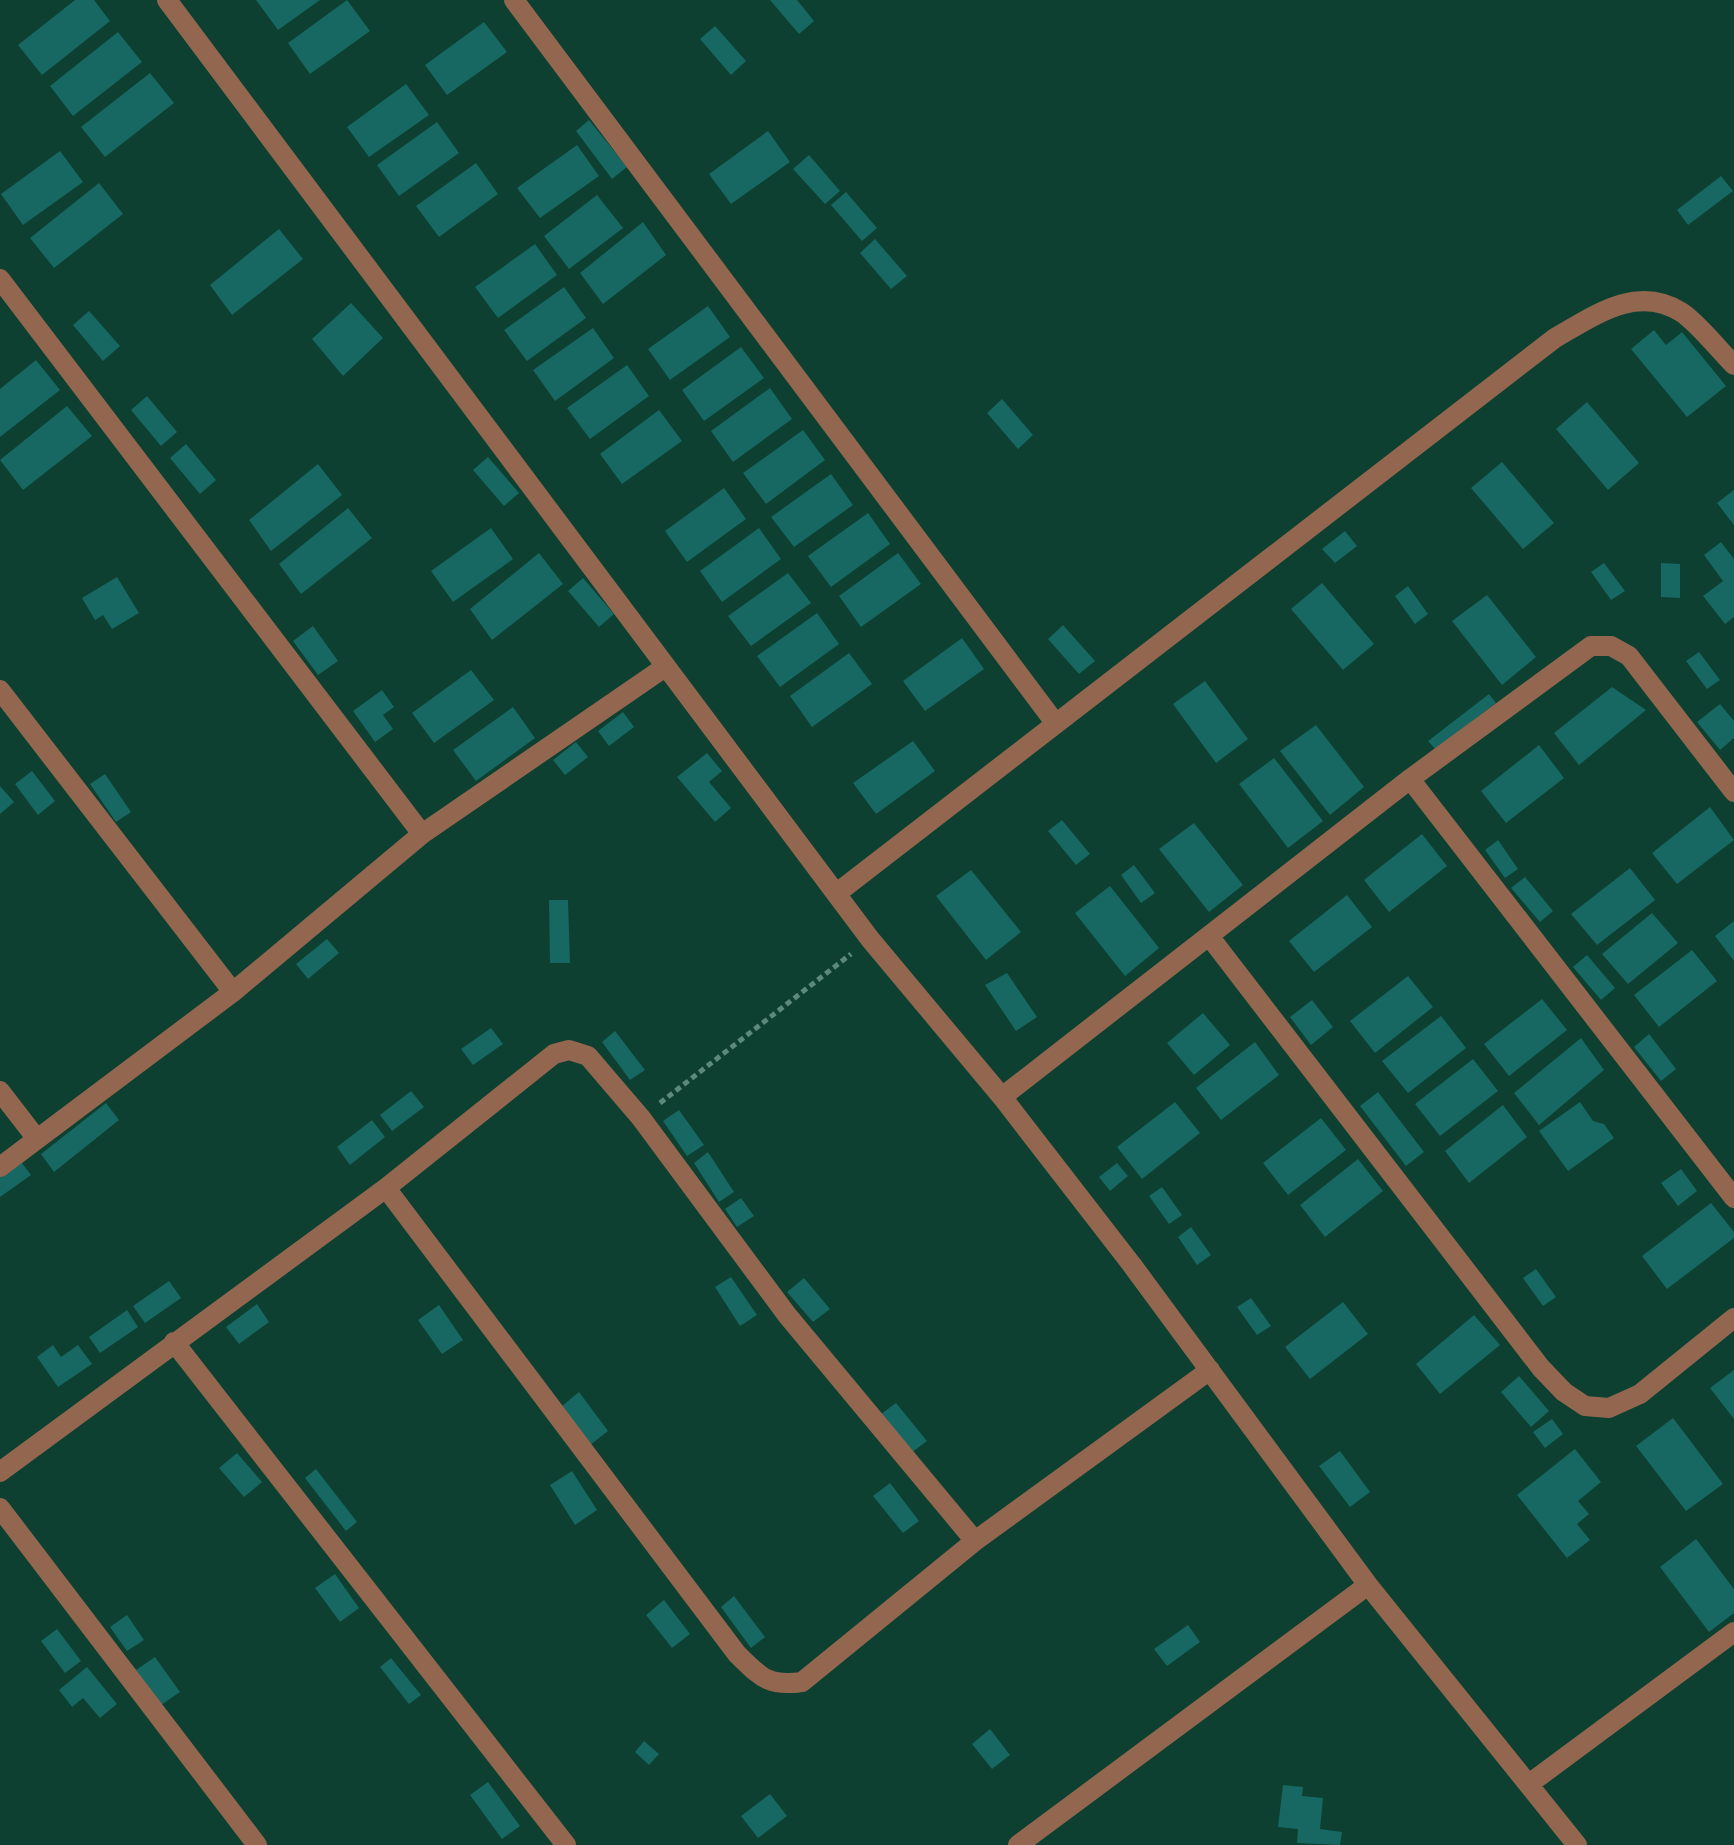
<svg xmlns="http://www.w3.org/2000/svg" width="1734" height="1845" font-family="Raleway,sans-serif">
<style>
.building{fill:#176762}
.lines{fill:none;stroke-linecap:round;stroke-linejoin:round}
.path{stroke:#5d897a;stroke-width:5;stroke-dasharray:6 4;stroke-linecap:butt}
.street{stroke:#93674f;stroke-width:20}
</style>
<rect width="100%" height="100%" fill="#0d4030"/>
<path class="building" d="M75 0H94L110 21 42 75 18 45Z
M256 0H320L278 30Z
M347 0 370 31 310 74 288 43Z
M770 0H797L814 21 799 34Z
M484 22 507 52 447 95 425 65Z
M715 26 746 61 731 75 700 39Z
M118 32 142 62 73 116 50 86Z
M150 73 174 103 105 157 81 127Z
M406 84 429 115 369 157 347 127Z
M589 120 627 167 612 179 576 131Z
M437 122 459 153 399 196 377 165Z
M768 131 790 162 731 204 709 174Z
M577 145 599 176 540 218 517 188Z
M60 151 83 182 23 225 1 194Z
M809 155 840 191 825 204 793 169Z
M476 163 498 194 439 237 416 206Z
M1721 176 1733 191 1688 225 1677 210Z
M99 183 123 214 54 268 30 238Z
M846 192 877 228 862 241 831 205Z
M597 195 623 228 569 269 544 236Z
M643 222 666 255 603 304 580 273Z
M279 229 303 259 232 315 210 285Z
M875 239 907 276 891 289 860 253Z
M535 244 557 275 498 318 475 287Z
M564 287 586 318 527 361 504 330Z
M351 303 383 338 343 376 312 339Z
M708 306 730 337 670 380 648 349Z
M89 311 120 346 103 361 73 325Z
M593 328 614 358 555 401 533 370Z
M1654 330 1666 345 1682 332 1726 386 1687 417 1631 349Z
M741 347 764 378 704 421 682 390Z
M36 360 60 390 0 437V389Z
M627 365 649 396 590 439 567 408Z
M770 388 792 419 733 462 711 431Z
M147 396 177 432 161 446 131 410Z
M1002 399 1033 435 1018 449 987 413Z
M1587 402 1639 463 1608 490 1556 429Z
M67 406 92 436 23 490 0 460Z
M659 410 682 441 622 484 600 454Z
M803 430 825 460 766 504 743 473Z
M186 444 216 480 200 494 170 458Z
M488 457 519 493 504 506 473 470Z
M1502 462 1554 523 1523 549 1471 488Z
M318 464 342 495 271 551 249 520Z
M831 474 853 505 794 547 771 517Z
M724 488 746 519 687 562 665 531Z
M1734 490V525L1717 503Z
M348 508 372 538 301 594 279 564Z
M868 513 890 544 831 587 808 556Z
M491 528 513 559 453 602 431 571Z
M759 528 781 559 722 602 700 571Z
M1345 531 1357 546 1335 563 1322 549Z
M1721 542 1734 559V617L1725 624 1703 596 1723 581 1704 555Z
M539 553 563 584 492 640 470 609Z
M898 553 921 584 861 627 839 596Z
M1604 563 1625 591 1611 600 1591 572Z
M1661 563 1680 564V598L1661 597Z
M788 573 811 603 751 646 728 616Z
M117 577 139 613 112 629 103 615 95 620 82 598Z
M583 578 614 614 599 627 568 591Z
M1322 583 1374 644 1343 670 1291 609Z
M1408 586 1428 614 1415 624 1395 596Z
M1487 595 1536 657 1502 685 1452 621Z
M817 613 839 644 780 687 757 656Z
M1063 625 1095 661 1079 674 1048 639Z
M313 626 338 661 318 675 293 641Z
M962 638 984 669 925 711 903 681Z
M1699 652 1720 680 1707 689 1686 661Z
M849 653 872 684 812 727 790 696Z
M471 670 494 700 434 743 412 713Z
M1205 681 1248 739 1216 763 1173 704Z
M1612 687 1646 710 1579 765 1554 733Z
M382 690 394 707 383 715 393 729 375 742 353 711Z
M1489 694 1496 703 1435 749 1428 741Z
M1720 704 1734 721V738L1720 750 1697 722Z
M513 707 535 738 476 781 453 750Z
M623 712 634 727 609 746 598 731Z
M1316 725 1364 787 1330 815 1280 751Z
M913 741 935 771 876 814 853 783Z
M576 742 588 757 565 775 553 760Z
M1539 745 1564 778 1506 823 1481 791Z
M707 753 722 771 709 782 731 808 715 822 677 777Z
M1274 758 1323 821 1288 848 1239 784Z
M32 771 55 801 38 815 15 784Z
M105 774 131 812 116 822 90 784Z
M0 786 14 802 0 814Z
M1710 807 1734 840 1677 884 1652 853Z
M1062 820 1090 854 1076 865 1048 831Z
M1194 823 1243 885 1209 912 1159 849Z
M1422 834 1447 866 1389 912 1364 880Z
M1498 840 1518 869 1505 878 1485 850Z
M1134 865 1155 893 1141 903 1121 875Z
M1630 868 1655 900 1597 945 1571 914Z
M971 870 1021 932 986 960 936 896Z
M1525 877 1553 911 1540 922 1511 888Z
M1110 886 1159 948 1125 976 1075 913Z
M1347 895 1372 927 1314 972 1289 941Z
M549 900H568L570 963H550Z
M1652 913 1678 943 1628 984 1602 954Z
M1734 921V961L1715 936Z
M327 939 339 953 308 979 296 964Z
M1692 950 1717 981 1659 1027 1634 995Z
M1587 955 1615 988 1601 1000 1573 967Z
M1007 973 1037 1017 1016 1031 985 985Z
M1408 976 1433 1007 1375 1053 1350 1021Z
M1542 999 1567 1030 1509 1076 1484 1044Z
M1312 1000 1333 1027 1311 1045 1290 1017Z
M1203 1013 1230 1045 1194 1075 1167 1043Z
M1441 1016 1466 1048 1408 1093 1382 1061Z
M491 1028 503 1044 473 1065 461 1049Z
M615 1031 645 1070 630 1080 602 1042Z
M1649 1034 1676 1069 1661 1081 1634 1047Z
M1581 1038 1604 1070 1539 1125 1514 1093Z
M1255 1042 1279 1075 1221 1120 1196 1088Z
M1473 1059 1498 1091 1440 1136 1415 1104Z
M411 1091 424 1107 392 1131 380 1115Z
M1378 1092 1424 1152 1406 1166 1360 1106Z
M1175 1102 1200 1133 1142 1179 1117 1147Z
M1580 1102 1593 1121 1604 1124 1614 1138 1568 1171 1539 1131Z
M106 1103 119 1120 54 1172 41 1154Z
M1503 1105 1527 1137 1469 1183 1445 1151Z
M679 1110 704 1145 687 1156 663 1121Z
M1321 1118 1346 1150 1288 1195 1263 1163Z
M372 1120 385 1137 350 1165 337 1147Z
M708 1152 734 1192 719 1202 694 1163Z
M19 1159 31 1175 0 1197V1172Z
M1358 1159 1383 1191 1325 1237 1300 1205Z
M1117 1163 1128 1176 1110 1191 1099 1177Z
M1681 1169 1697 1191 1678 1206 1661 1183Z
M1162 1187 1182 1215 1169 1224 1149 1196Z
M741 1198 754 1216 737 1227 725 1209Z
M1711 1203 1734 1232V1238L1667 1289 1642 1256Z
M1191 1227 1211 1255 1197 1265 1178 1237Z
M1536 1269 1556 1297 1543 1306 1523 1278Z
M731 1277 757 1315 740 1326 715 1287Z
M804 1278 830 1309 813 1322 787 1292Z
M169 1281 181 1298 145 1323 133 1306Z
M1251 1298 1271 1326 1257 1335 1237 1307Z
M1343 1302 1368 1334 1310 1379 1285 1347Z
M257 1304 269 1322 239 1344 226 1327Z
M439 1305 463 1340 442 1354 418 1320Z
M127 1310 138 1327 100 1353 89 1337Z
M1474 1315 1500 1345 1440 1394 1416 1364Z
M53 1345 61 1357 78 1345 92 1364 58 1387 37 1357Z
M1734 1370V1419L1710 1388Z
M1519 1376 1549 1411 1531 1427 1501 1392Z
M579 1392 608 1431 590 1445 562 1406Z
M896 1403 927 1441 911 1453 881 1414Z
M1673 1418 1723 1484 1686 1511 1636 1446Z
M1552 1419 1563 1434 1545 1448 1533 1432Z
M1575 1449 1601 1482 1578 1501 1589 1514 1577 1524 1590 1540 1567 1558 1517 1495Z
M1340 1451 1370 1492 1350 1507 1319 1466Z
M237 1453 262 1482 244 1497 219 1468Z
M316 1469 357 1522 346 1531 305 1478Z
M572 1471 597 1510 575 1525 550 1485Z
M890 1483 919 1521 903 1533 873 1496Z
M1696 1539 1734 1589V1613L1709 1632 1660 1567Z
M335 1574 359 1608 340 1622 315 1588Z
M734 1596 765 1637 751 1648 721 1607Z
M664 1600 690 1634 672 1648 646 1615Z
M127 1615 144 1640 127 1651 110 1627Z
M1188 1625 1200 1642 1167 1666 1154 1649Z
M57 1629 81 1661 65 1673 41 1641Z
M155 1657 180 1692 161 1705 136 1670Z
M391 1658 421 1695 409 1704 380 1667Z
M87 1667 117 1704 100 1718 83 1698 72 1707 59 1690Z
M990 1729 1010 1755 992 1769 972 1744Z
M644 1741 659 1754 649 1765 635 1752Z
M488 1782 520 1826 502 1839 470 1795Z
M1283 1785 1303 1787 1302 1796 1323 1798 1320 1829 1342 1832 1340 1845 1297 1843 1298 1829 1278 1827Z
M770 1794 787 1816 758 1838 741 1816Z"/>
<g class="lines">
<path class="path" d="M660 1103 851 954"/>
<path class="street" d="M167 0 870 939 1002 1097 1132 1265 1368 1585 1577 1845
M514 0 1056 724
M0 279 422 834
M0 690 233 992
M1410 779 1734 1198
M837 893 1555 338C1594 316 1636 284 1681 312 1697 322 1719 350 1734 365
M1209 936 1541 1368 1564 1392 1585 1406 1609 1408 1640 1394 1734 1318
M0 1091 37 1139
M1002 1097 1410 779 1591 646H1611L1629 656 1734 792
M0 1167 233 992 422 834 665 667
M386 1188 737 1654C760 1676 767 1687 802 1682L975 1541 1210 1370
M174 1342 566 1845
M0 1472 386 1188 554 1054 569 1050 588 1056 641 1118 787 1315 975 1541
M0 1508 257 1845
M1529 1784 1734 1632
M1018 1845 1368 1585"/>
</g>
</svg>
